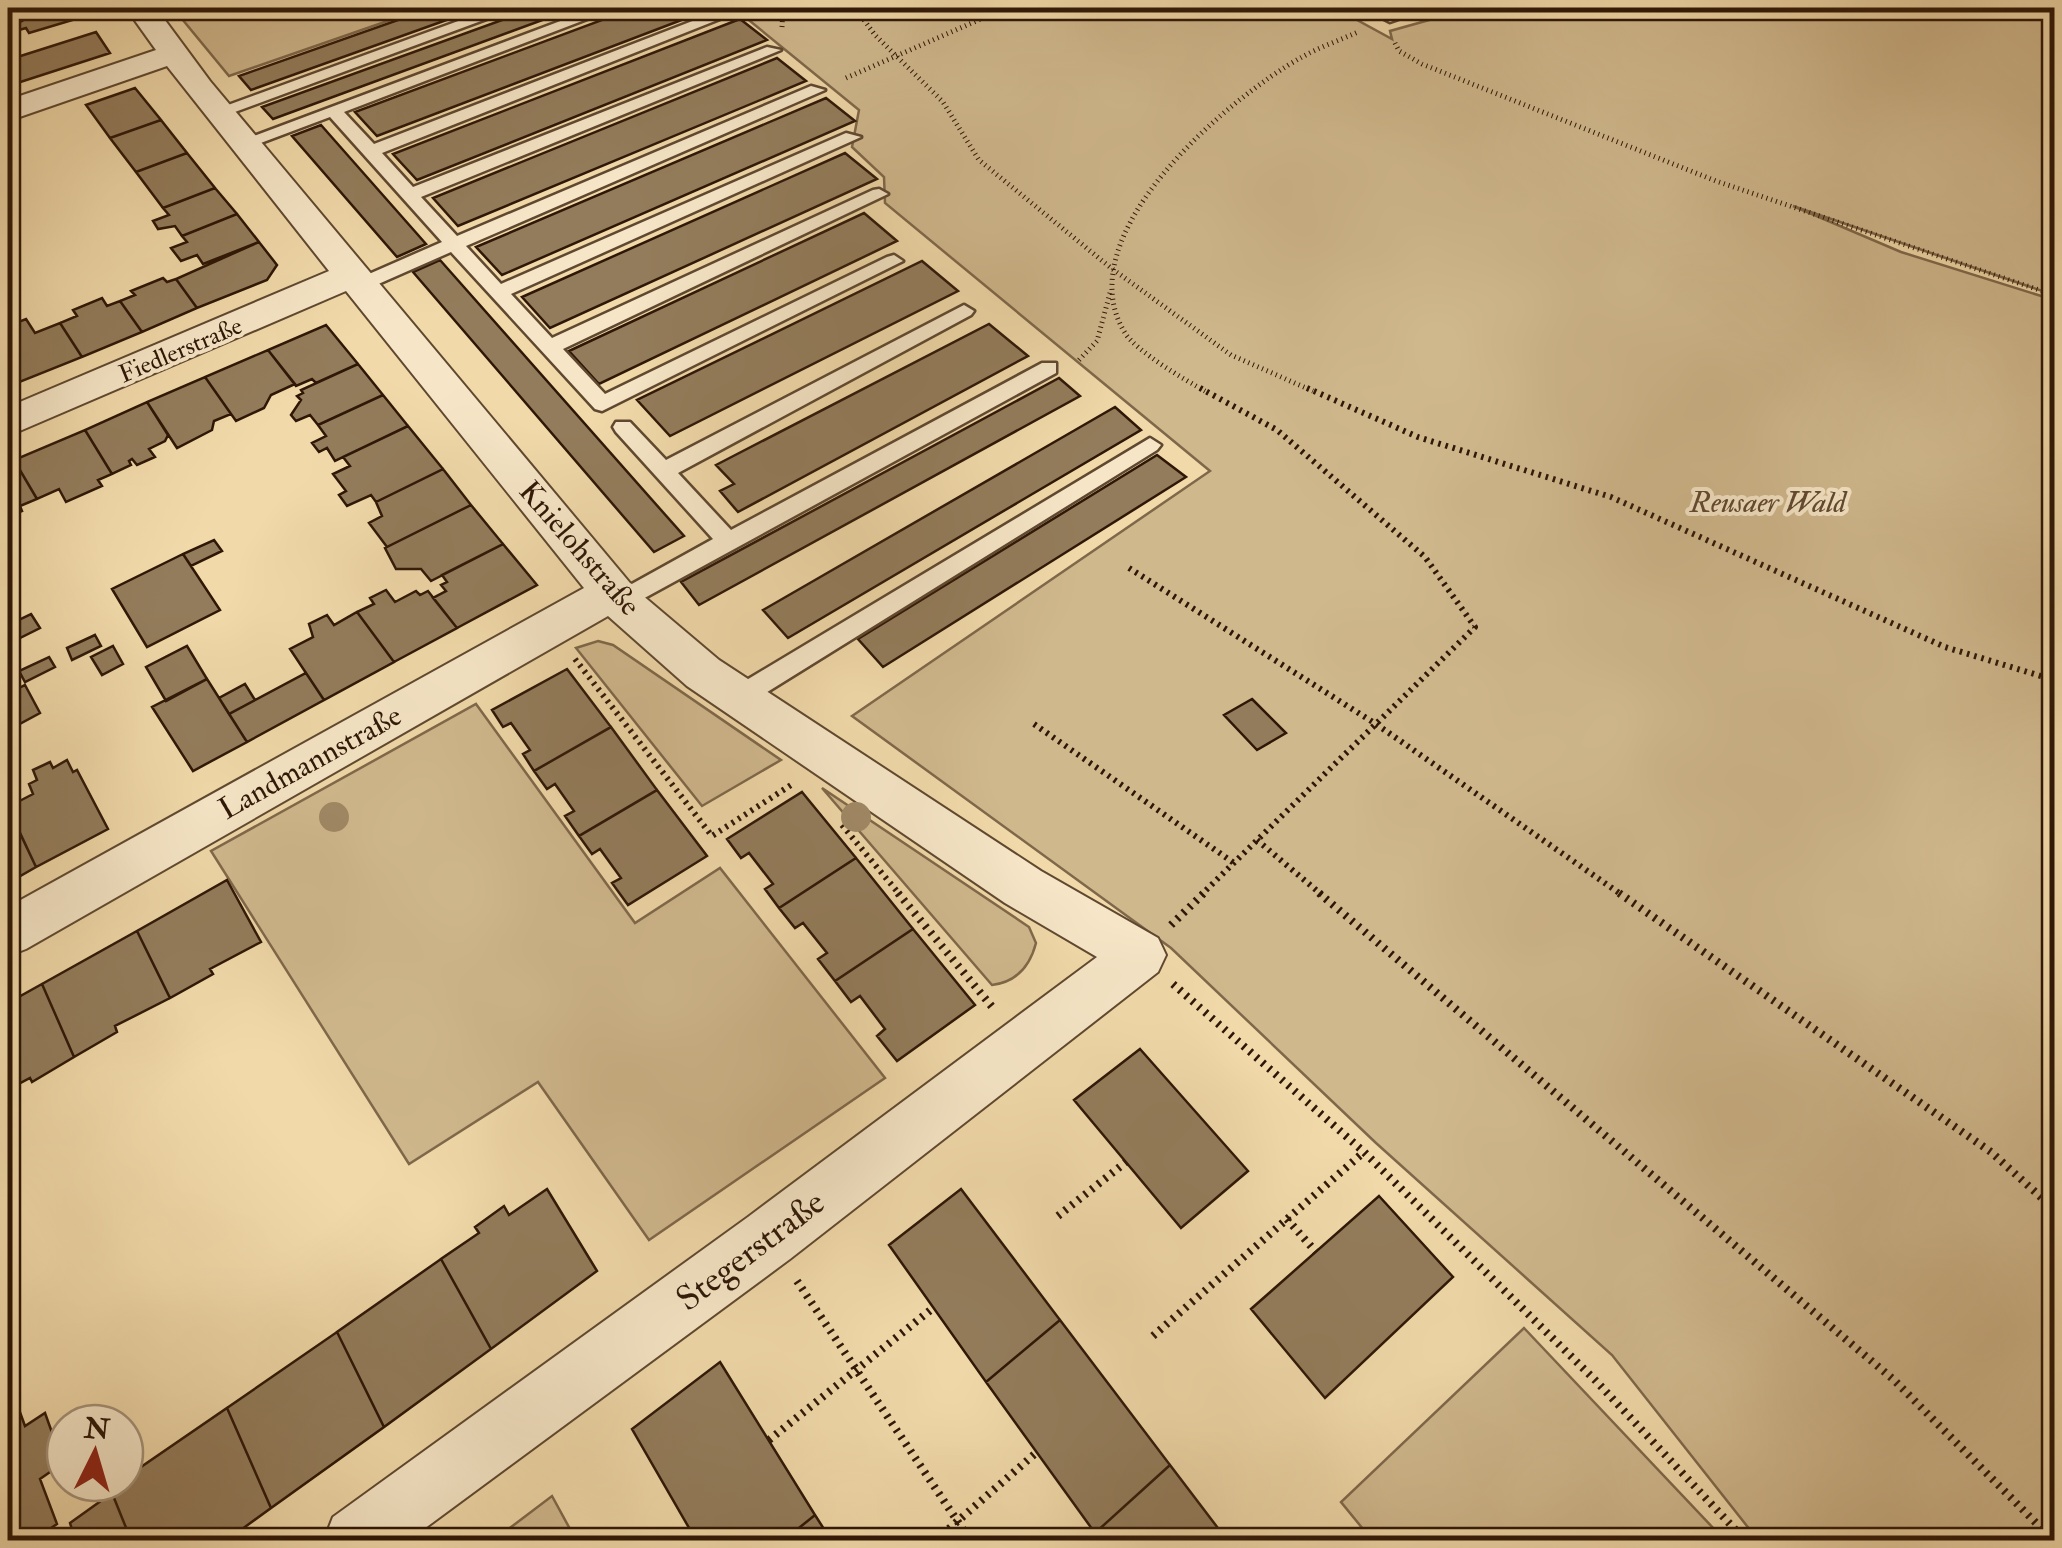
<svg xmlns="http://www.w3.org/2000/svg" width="2062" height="1548" font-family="'IM FELL Double Pica',serif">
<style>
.green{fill:#d0b88d;stroke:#7f684a;stroke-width:2.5}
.building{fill:#937c5b;stroke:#2e1707;stroke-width:2.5}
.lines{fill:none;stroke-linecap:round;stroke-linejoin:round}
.service-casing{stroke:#5f4830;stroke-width:5}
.minor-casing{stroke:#5f4830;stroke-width:4}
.path-far2{stroke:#2e1707;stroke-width:5;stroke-dasharray:1 4;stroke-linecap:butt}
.path-far1{stroke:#2e1707;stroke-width:6;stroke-dasharray:2.5 5;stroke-linecap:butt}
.path{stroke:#2e1707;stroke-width:8;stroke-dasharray:2.5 6;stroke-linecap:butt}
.service{fill:#f6e6c7;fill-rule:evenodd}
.minor{fill:#f6e6c7;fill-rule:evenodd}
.tree{fill:#a18966}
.labels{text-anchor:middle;stroke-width:8;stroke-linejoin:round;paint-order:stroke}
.far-street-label{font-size:25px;fill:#2e1707;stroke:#f6e6c7}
.park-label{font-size:30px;font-style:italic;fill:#5f472f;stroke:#f6e6c7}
.street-label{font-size:30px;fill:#2e1707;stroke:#f6e6c7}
.near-street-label{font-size:35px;fill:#2e1707;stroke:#f6e6c7}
</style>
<rect width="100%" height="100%" fill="#f1d9a9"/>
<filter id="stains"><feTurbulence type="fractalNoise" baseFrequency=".002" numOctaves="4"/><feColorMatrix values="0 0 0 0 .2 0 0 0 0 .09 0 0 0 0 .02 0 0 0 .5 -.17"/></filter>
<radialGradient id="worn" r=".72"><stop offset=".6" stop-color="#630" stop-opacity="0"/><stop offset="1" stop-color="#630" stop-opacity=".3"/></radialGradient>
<path class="green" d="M173 8H425L229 76Z
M734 8H1335L1392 39 1390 31 1472 8H2054V295L1793 206 1901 252 2054 300V1540H1758L1612 1355 1376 1143 1171 948 852 716 1210 471 885 203 884 177 852 147 859 110Z
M598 641 613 645 781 760 702 806 576 648Z
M476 704 635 923 720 868 885 1078 649 1240 538 1082 409 1164 211 851Z
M822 788 1029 927 1036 943C1030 966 1017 982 992 985Z
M1524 1328 1716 1531 1725 1540H1372L1341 1502Z
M552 1496 576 1540H494Z"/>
<path class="building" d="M34 8H84L89 15 29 33 26 28 19 30 16 24 22 21 17 13Z
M432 8H480L251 90 239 76Z
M535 8H575L273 119 262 107Z
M634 8H713L377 136 355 112Z
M740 19 767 40 417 180 393 154Z
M96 32 110 53 8 86V60Z
M777 58 806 81 458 226 433 198Z
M135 88 161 120 110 138 86 105Z
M826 98 855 121 502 275 476 247Z
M161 120 187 153 136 172 110 138Z
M321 125 426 244 397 257 292 136Z
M187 153 215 188 163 208 136 172Z
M845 153 877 179 550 328 522 297Z
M215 188 237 214 182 236 175 226 158 229 153 221 169 215 163 208Z
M864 213 897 241 599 384 569 351Z
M237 214 259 242 203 264 197 255 181 261 171 248 187 242 182 236Z
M259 242 277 265 267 280 197 308 176 279Z
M440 260 684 536 654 552 413 272Z
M922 261 958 291 670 436 637 400Z
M163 278 167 282 176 279 197 308 142 332 120 301 135 295 131 291Z
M102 298 107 306 120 301 142 332 82 357 60 323 77 316 73 310Z
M26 319 35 333 60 323 82 357 12 385 8 377V326Z
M989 324 1028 356 738 512 720 491 734 484 716 465Z
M326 325 358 364 316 383 312 379 296 386 268 350Z
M268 350 295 384 271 395 264 408 236 421 205 377Z
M358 364 383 395 318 425 310 415 296 421 291 415 301 400 297 396 303 393 301 390Z
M205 377 231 414 214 421 212 430 177 448 147 402Z
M1059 378 1080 396 699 605 681 582Z
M383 395 408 426 335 461 327 448 319 452 312 443 326 436 318 425Z
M147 402 168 435 165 441 149 449 155 457 137 465 132 459 129 461 131 465 112 474 85 430Z
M1115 407 1141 430 788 638 763 610Z
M408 426 443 469 376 502 371 495 347 506 339 495 346 491 333 474 350 466 343 457Z
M85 430 112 474 98 480 102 486 66 502 59 489 37 499 14 460Z
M1157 455 1186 477 883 667 858 639Z
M14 460 37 499 20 506 22 511 14 514 18 522 8 527V463Z
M443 469 471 505 387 547 369 523 382 516 376 502Z
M471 505 503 544 431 581 421 569H396L385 548Z
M214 540 222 551 191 566 183 554Z
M503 544 537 585 457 628 433 598 446 591 441 585 447 582 442 575Z
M183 554 220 610 147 647 112 589Z
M386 590 395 602 416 591 420 595 428 591 457 628 394 662 357 612 374 604 370 598Z
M357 612 394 662 324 700 290 649 313 637 309 624 327 615 334 625Z
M31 614 40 628 8 644V625Z
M95 635 101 646 72 660 67 648Z
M113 646 123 664 102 675 91 657Z
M187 646 207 679 166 701 146 667Z
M49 657 55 667 25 682 19 671Z
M567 669 611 727 534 771 523 754 530 750 511 723 503 727 492 710Z
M306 673 324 700 247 742 229 714Z
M207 679 247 742 193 771 152 707Z
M245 684 255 700 229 714 219 698Z
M25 685 40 713 14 727 8 715V694Z
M1252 699 1286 733 1257 750 1224 715Z
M611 727 657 790 579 836 565 816 574 811 555 784 547 789 534 771Z
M67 760 73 772 77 770 108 829 36 867 8 807 33 794 29 784 37 780 33 770 50 762 53 768Z
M657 790 707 856 628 905 612 883 621 878 600 849 592 854 579 836Z
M802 792 856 858 779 908 765 889 773 884 749 853 741 858 727 839Z
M8 808 36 867 8 883Z
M856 858 913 929 835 981 818 959 827 953 803 923 795 928 779 908Z
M227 880 261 942 210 969 213 974 170 998 137 931Z
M913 929 975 1005 897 1061 877 1036 885 1029 860 996 851 1002 835 981Z
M137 931 170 998 115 1026 117 1032 74 1057 42 984Z
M42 984 74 1057 32 1082 30 1078 15 1086 17 1093 8 1098V1003Z
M1140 1049 1248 1171 1181 1228 1074 1100Z
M547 1189 597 1271 491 1349 441 1259 479 1233 475 1227 504 1206 509 1215Z
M961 1189 1060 1320 986 1382 889 1245Z
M1379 1196 1453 1277 1325 1398 1251 1309Z
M441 1259 491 1349 384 1427 337 1332Z
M1060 1320 1170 1465 1095 1533 986 1382Z
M337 1332 384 1427 271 1508 227 1408Z
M720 1362 815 1515 784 1540H696L632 1429Z
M10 1385 25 1426 45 1413 63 1463 40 1479 57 1524 33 1540H8Z
M227 1408 271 1508 227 1540H131L110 1488 125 1483V1478Z
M1170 1465 1227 1540H1100L1095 1533Z
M112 1493 131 1540H73L75 1539 70 1523Z
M815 1515 831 1540H784Z"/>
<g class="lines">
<defs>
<path id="service" d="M494 8H516L224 116 209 112Z
M595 8H616L344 112 374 144 721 10 735 13 382 153 413 187 767 47 781 50 421 197 457 236 811 86 825 90 466 246 501 284 846 133 861 137 511 294 552 338 873 190 879 189 888 194 563 349 605 394 887 257 894 255 903 261 602 411 595 409 451 252 367 289H353V281L442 242 330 117 250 147 235 143Z
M1363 8 1391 12 1430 8 1390 22Z
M964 305 974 311 971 315 678 473 731 530 1042 363H1056V373L628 607H612L609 601 612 595 713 539 616 432 613 427 616 422H630L666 460Z
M1150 438 1161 445 1157 450 748 704H730L727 697 730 690Z"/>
<path id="minor" d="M126 8H156L210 81 635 589 719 660 1041 871 1158 938 1166 955 1158 972 790 1259 409 1540H324L333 1517 748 1217 1097 957 1005 903 687 686 608 616 26 949 8 956V907L584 588 346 291 8 436V407L329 271 167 66 8 121V100L156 50Z"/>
</defs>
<use href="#service" class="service-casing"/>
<use href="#minor" class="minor-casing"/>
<path class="path-far2" d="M855 8 875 35 943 102 979 160 1111 268 1231 355 1313 391
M782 27 783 8
M1395 43 1399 51 1422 64 1716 181 2054 295
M846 78 1006 8
M1079 360 1097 341 1110 293
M1205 391C1185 380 1136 351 1125 333 1065 236 1227 99 1302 57 1320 47 1340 40 1358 32"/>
<path class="path-far1" d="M1200 388 1277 430 1425 557 1475 627 1201 895
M1307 388 1418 437 1611 497 1945 647 2054 680
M1129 568 1376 724 1622 895
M575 659 712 836 791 785
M1034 724 1234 863
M842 825 900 895
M1257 840 1322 895"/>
<path class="path" d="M898 893 993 1008
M1319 893 1894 1380 2053 1540
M1619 893 1991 1152 2054 1209
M1171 925 1204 893
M1173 984 1364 1152 1596 1381 1745 1540
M1058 1216 1126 1162
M1287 1219 1316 1252
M797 1281 970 1540
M1153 1336 1364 1152
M769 1440 933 1308
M936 1540 1037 1452"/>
<use href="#service" class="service"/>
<use href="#minor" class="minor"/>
</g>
<g class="tree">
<circle cx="334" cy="817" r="15"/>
<circle cx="856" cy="817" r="15"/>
</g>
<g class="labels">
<g class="far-street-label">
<text transform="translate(180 349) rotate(-23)" y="9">Fiedlerstraße</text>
</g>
<g class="park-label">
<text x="1768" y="512">Reusaer Wald</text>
</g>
<g class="street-label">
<text transform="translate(580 548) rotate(49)" y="10">Knielohstraße</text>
<text transform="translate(310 762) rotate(-29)" y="10">Landmannstraße</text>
</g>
<g class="near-street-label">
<text transform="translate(750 1250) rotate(-37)" y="12">Stegerstraße</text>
</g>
</g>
<rect width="2062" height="1548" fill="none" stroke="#f1d9a9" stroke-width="40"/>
<rect x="10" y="10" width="2042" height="1528" fill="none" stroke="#2e1707" stroke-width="5"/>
<rect x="20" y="20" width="2022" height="1508" fill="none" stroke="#2e1707" stroke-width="2.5"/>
<g transform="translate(95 1453) rotate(5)"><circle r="48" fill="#f6e6c7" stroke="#a6937a" stroke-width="2.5"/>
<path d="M0-8L18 38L0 25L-18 38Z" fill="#8f2418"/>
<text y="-15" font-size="28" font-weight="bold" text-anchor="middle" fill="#2e1707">N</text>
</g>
<rect width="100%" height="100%" filter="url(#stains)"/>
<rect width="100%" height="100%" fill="url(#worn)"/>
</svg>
